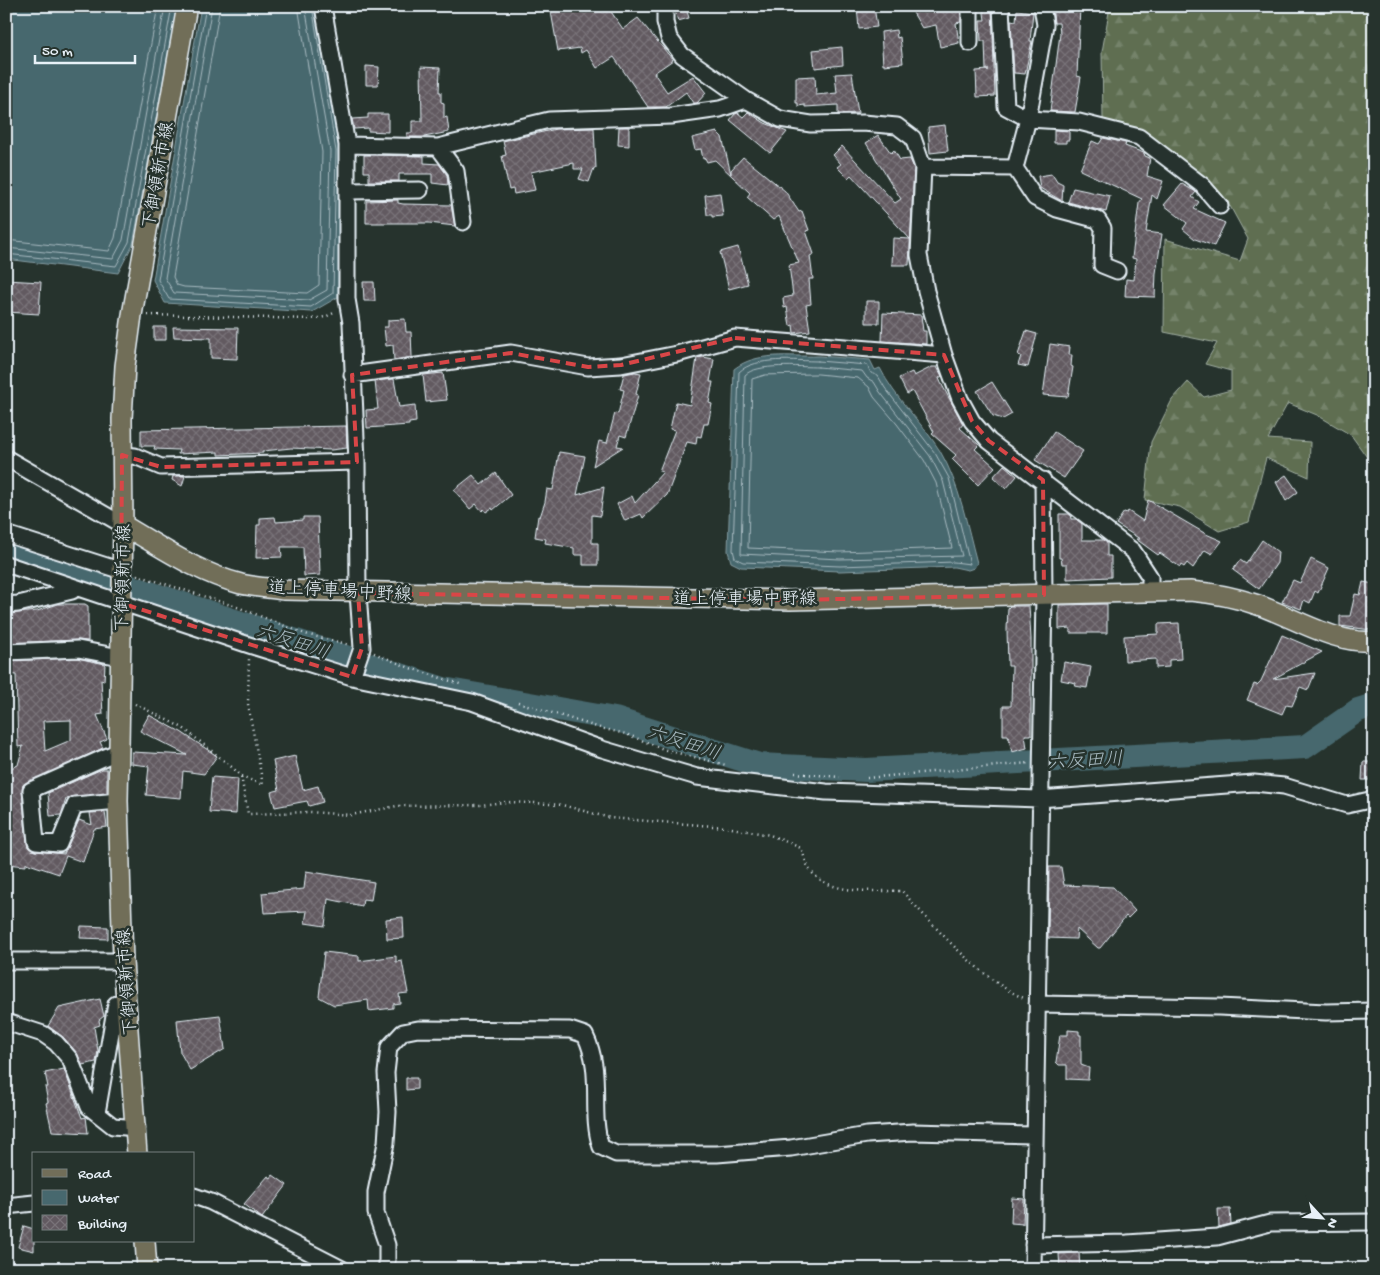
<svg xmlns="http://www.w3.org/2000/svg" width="1380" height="1275" font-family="'Gochi Hand','Klee One',sans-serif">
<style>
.forest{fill:url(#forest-firs);stroke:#a3b0a4}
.water{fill:#47686e;stroke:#879fa5}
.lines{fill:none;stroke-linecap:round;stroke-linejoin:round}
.shore{stroke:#a8bac1;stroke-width:1}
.river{stroke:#47686e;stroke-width:24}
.building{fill:url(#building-cross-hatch);stroke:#e8f1f8;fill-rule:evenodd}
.minor-casing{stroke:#e8f1f8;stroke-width:19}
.major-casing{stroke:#e8f1f8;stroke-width:22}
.path{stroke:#e8f1f8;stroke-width:2.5;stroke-dasharray:1 4;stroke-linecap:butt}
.minor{stroke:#26332d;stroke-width:15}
.major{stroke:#716e59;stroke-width:19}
.marked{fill:none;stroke:#d94647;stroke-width:4;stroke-dasharray:10 6;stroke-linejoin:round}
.labels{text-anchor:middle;stroke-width:5;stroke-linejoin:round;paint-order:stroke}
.street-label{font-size:18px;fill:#e8f1f8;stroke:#26332d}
.water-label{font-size:19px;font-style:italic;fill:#a8bac1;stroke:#26332d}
</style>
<defs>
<pattern id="forest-firs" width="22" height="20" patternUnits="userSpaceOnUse" patternTransform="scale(1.25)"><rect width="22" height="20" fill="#5e6e51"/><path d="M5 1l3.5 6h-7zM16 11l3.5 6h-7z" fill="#75836b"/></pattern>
<pattern id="building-cross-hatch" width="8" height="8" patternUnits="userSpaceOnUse" patternTransform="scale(1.25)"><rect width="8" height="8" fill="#625a61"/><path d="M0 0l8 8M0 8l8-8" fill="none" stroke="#787278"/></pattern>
</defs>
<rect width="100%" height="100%" fill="#26332d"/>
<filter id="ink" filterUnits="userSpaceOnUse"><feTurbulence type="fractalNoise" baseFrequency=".02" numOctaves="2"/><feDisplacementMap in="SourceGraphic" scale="10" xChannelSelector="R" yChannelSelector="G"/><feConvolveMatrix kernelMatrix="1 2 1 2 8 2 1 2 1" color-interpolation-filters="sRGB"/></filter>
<g filter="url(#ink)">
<path class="forest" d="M1110 6H1374V467L1351 435 1317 415 1288 403 1268 439 1310 442 1309 477 1266 458 1249 522 1219 531 1180 507 1145 500 1151 442 1172 400 1188 382 1204 397 1231 390V371L1205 364 1217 343 1164 332 1165 239 1240 261 1248 239 1230 206H1220L1155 138 1103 119 1102 52Z"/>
<path class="water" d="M6 6H177L133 244 118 273 6 259Z
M201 6H316L341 150 338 297 312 312 165 303 153 280Z
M818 356 870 360 875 370 880 368C895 399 922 422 940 451 960 485 967 526 977 563L974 568 968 570 954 567 840 571 741 567 731 562 728 551 734 369C757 351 790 357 818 356Z"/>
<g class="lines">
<path class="shore" d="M206 6 158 280 169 299 311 307 333 293 336 151 312 6
M212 6 165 278 174 293 309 300 327 290 330 151 305 6
M220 6 173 277 177 285 184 287 307 293 319 285 322 152 298 6
M6 240 109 251 115 238 158 6
M6 248 113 259 123 240 165 6
M6 254 116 266 129 242 172 6
M818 361 867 365 871 373 878 376 885 388 935 453 949 478 970 564 954 562 840 566 743 562 735 558 733 550 739 372C756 356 796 361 818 361Z
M818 367 862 371 867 378 874 382 880 392 930 456 943 481 962 556 840 559 741 554 745 375C757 363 800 367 818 367Z
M818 374 858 378 869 387 874 397 897 424 924 460 936 483 952 548 840 552 748 548 752 379 765 375Z"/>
<path class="river" d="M6 546 443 689 615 719 759 765 866 770 1305 747 1358 710 1374 705"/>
</g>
<path class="building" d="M550 6H607L623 29 638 18 673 60 654 73 667 92 693 76 706 93 697 103H693L686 92 666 107H648L614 57 597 68 586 50 581 53 580 48 558 51Z
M857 6H874L877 27 859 29Z
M909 6H961V22L956 23 959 43 940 47 936 25 922 28Z
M983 6H992L995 96 977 97 976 71 989 70H986L985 41H981L980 20H985Z
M1052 6H1080L1077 76 1081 77 1075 112 1050 111 1060 34 1059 23H1054Z
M686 8 689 18 678 21 675 11Z
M1017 10 1033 12 1030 41H1032L1025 74 1014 73 1011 20 1016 21Z
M896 30 897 38 900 37 903 63 883 65 881 32Z
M842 47 843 65 815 68 813 50Z
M366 66 379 67 378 85H366Z
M421 67 440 68 439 92H441V102L444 103V118L447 117 449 132 424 137H407V133H412V121H422Z
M852 73 858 113 838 114V105L805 107V105L798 106V103H796V77L815 76 816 95 837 93 835 74Z
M748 112 765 123 787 132 770 153 730 120 735 114 738 113 743 117Z
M368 114H388V132L368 131V128L354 129 352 119 368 118Z
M945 125 948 151 930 153 928 127Z
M619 127H629V146L618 145Z
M594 128 596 168H594L589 182 579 179 583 169H574V163L531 172 535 190 514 194 513 189 509 190 502 156 506 155 503 141 556 129Z
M1054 130 1069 131V140H1066V143H1054Z
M717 132 722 137 731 174V170L743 157 785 191 799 212 802 211 809 230 806 231 814 254 810 256 813 279H809L811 304 806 305 810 331 794 333 793 325 790 326 787 307 784 308 783 298 793 296 789 265 799 263 779 216 773 220 747 197 750 193 715 160 707 162 705 158 703 159 701 149 695 150 692 138Z
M878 135 891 153 894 150 900 160 910 159 914 168 909 265H892L893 238 910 239 851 175 848 178 837 167 841 164 833 155 842 146 895 203 901 199 866 143Z
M1103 138 1126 143 1125 146 1144 153 1145 156 1150 158 1147 176 1163 181 1157 199 1152 195 1146 232 1162 234 1156 273 1155 297 1125 296 1126 279 1134 280 1136 259 1132 258 1139 203 1142 199 1080 170 1092 141 1099 144Z
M364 155 424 156V163L439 164 447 175 448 185 432 183V174H399V181H369V172H364Z
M1052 174 1057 182 1063 185 1062 201 1040 188 1038 176Z
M1182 184 1196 192 1192 197 1199 202 1194 209 1225 223 1214 246 1195 239 1183 229 1187 223 1164 205Z
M1073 188 1110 196 1106 212 1068 202Z
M720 193 723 216 712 217V215H707L705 195Z
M398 200V203L403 204 451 205 455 226 429 223H366V201Z
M738 247 748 284 729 289 720 252Z
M6 280 41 282 39 314 6 312Z
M363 282H374L375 301H364Z
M866 301H879V323H866Z
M883 313 921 315 923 331H926V344L882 341Z
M405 319 406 332H411L412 357 394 360 393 345 386 346 384 327H388V320Z
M154 327H166V340H154Z
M173 327 238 328 237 359 211 358V338L174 337Z
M1026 331 1037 334 1028 367 1018 365 1021 356 1018 355Z
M1050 344 1070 347 1069 355H1072L1071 366 1073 367 1068 397 1043 395Z
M703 357 714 359 710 382H713L709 403 712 404 708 424H704L701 437 697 436 696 444 687 442 667 495 643 518 641 514 625 521 617 504 632 496 635 503 663 472 659 471 675 430 670 429 676 402 690 405 697 358Z
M932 367H937L942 376 939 378 941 383 963 424 960 428 979 445 975 449 995 467 978 485 952 459 956 455 932 434 934 432 912 391 907 394 899 378 912 372 914 376Z
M635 372 641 373 636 394 638 395 626 437 620 435 617 446 623 447 593 466 599 441 607 443 615 413 618 414 624 390 620 389 624 374Z
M443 373 447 400 426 402 423 375Z
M394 379 399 407 415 405 416 422 409 423V425L367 428 366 410 378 409 375 381Z
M992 382 1012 414 1003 419 993 416 977 391Z
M346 426 347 448 331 450 291 448 263 451V453L218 455V452L178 454 179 450 154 449 155 446H141V430Z
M1054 432 1083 451 1064 478 1035 460Z
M559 452 585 456 577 495 604 487 600 516 592 515V543H598V565H583V555H574V548L545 543 546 539 535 537 538 516 540 517 545 502 547 489 553 490Z
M1004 465 1017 476 1006 489 993 477Z
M496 473 511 495 493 510 492 508 486 512 484 509 482 511 476 504 470 509 454 490 473 475 481 485Z
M1286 475 1298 492 1286 501 1276 482Z
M173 476H185L182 486 172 480Z
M1148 500 1206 534 1222 541 1212 554 1205 550 1193 568 1187 563 1184 567 1181 565 1180 567 1160 553 1158 555 1136 539H1140L1116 524 1124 512 1127 513 1128 511 1143 521Z
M1059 514H1070L1071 519H1076L1082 524V540H1103L1107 543V556H1111V577L1067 579V564H1062L1061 558H1059Z
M275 517 276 522 303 520V517H318L320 575 304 576 303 547H281L282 557 256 558 257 525H260V518Z
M1262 540 1278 552 1277 563 1259 589 1233 570 1240 560 1246 564Z
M1311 559 1329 568 1318 593 1315 591 1310 603 1304 600 1301 609 1282 602 1293 580 1300 583Z
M1363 582 1374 584 1372 630 1340 626V616H1350L1355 594 1360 595Z
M58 604H85L88 606V641L78 640 6 643 7 614 37 611Z
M1107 604V633H1070V628L1059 629V605Z
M1010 606H1029L1031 639V735H1025L1027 748 1012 752 1008 735H1003V706H1011L1012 666H1008L1007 629 1008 608Z
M1179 623 1181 659 1169 660V667L1156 668V659L1125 661 1124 636 1158 634V624Z
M1282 635 1322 652 1273 679 1315 673 1308 690 1300 687 1292 706 1286 705 1282 714 1247 700 1254 684 1257 685 1261 681Z
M77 658 105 664 104 681 101 680 103 714 97 715 107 739 100 742 103 748 23 785 22 791 27 843 28 847 35 851 64 854 79 820 92 825 90 813 105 812 107 827 94 829 83 862 66 856 59 874 26 863V866L6 864V852L11 853 9 836H11L6 799V770L18 765 23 746 18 747 16 675 6 674V661ZM71 720V740L45 751 43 721Z
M1064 662 1091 667 1087 688 1075 686 1076 683 1061 680Z
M149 715 181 732 217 756 204 774 183 771 181 798 146 795 149 766 132 764V752L187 755 140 731Z
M295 756 303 790 318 786 323 802 309 806 307 801 275 807 271 792 279 790 273 761Z
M1363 762H1374V780H1362Z
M102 769H107V793L66 799 61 815 50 816 48 793Z
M212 777 238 779 236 814 209 812Z
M1049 867H1061L1064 885 1113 887 1135 911 1128 918 1126 916 1100 948H1098L1077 929 1076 939 1048 938Z
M306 871 374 882 371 900 363 899 362 906 328 899 325 926 305 923 307 911 264 913 262 893 304 889Z
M403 917 404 938 387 939 386 919Z
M81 926 108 927V939L80 938Z
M324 952 359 956V961L396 956V962L402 961 408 993 399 994 400 1003 393 1004V1008L369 1011 368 1000 334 1005 319 997Z
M100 999 104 1016 99 1020 100 1025 94 1027 98 1051 96 1062 82 1065 77 1053 63 1037 48 1026 59 1008Z
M220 1015 225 1049 190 1070 180 1052 177 1020Z
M1068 1030 1079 1031V1035H1081V1065L1089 1068 1088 1080 1067 1079V1065H1059L1056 1062 1060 1035H1068Z
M64 1069 82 1118 86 1117 88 1133 52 1131 46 1103 48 1102 45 1087H48L45 1073Z
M406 1078H417V1089L406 1090Z
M273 1175 287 1185 262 1218 244 1204 268 1176 271 1178Z
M1012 1198 1024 1199 1023 1224 1011 1223Z
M1218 1209H1230L1231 1224 1219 1227Z
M24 1226 34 1229V1251L18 1247Z
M1079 1253 1080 1269H1060L1059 1254Z"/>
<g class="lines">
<defs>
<path id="minor" d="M323 6 347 145V299L351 323 357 462 358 593 362 648 352 677
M665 6V22L669 38 682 55 746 100 780 119 811 124 863 123 897 126 913 138 923 167 919 255 926 291 944 355 960 399 972 421 989 441 1133 551 1150 577V591
M970 6V43
M1001 6 1006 107 1028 119 1079 122 1139 137 1202 185 1220 206
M347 145 438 147 549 120 671 116 720 109 746 100
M438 147 456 171 463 222
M923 167 1015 168 1028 119 1045 25 1042 6
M1015 168 1035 198 1057 209 1098 220 1103 228 1102 265 1117 271
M348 191 420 190
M352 375 511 353 588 367 621 365 677 354 735 338 944 355
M122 455 135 456 161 467 357 462
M6 458 123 525
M6 534 122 571
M6 564 249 645 352 677 472 702 602 749 697 777 826 792 1039 799 1254 783 1284 786 1347 805 1374 799
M6 605 18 604 72 591 74 587
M6 652 78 649 120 657
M118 801 75 805 59 844 36 842 31 790 119 751
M6 961H123
M1037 1004 1219 1007 1326 1012 1374 1011
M6 1022 43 1034 56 1043 70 1059 89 1107 113 1126 137 1128
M97 1113 116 1004 126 999
M194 1196 211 1202 342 1269
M6 1206 34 1203
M1033 1245 1127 1243 1217 1237 1270 1223 1374 1222
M387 1269V1245L376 1213V1192L386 1143 388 1112 386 1073 389 1047 403 1032 418 1029 570 1030 585 1035C604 1073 589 1111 601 1147L616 1154H717L791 1148 867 1135 913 1132 1033 1135
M1033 1269 1044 595 1043 480"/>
<path id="major" d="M123 525C161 547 198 573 241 584 255 587 270 588 283 590L790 600 1190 591C1214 593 1235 597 1258 605 1293 617 1337 645 1374 641
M137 1154 123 961 118 801 123 525 122 419 125 366 132 315 187 6
M145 1241 147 1269"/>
</defs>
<use href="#minor" class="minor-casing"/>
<use href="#major" class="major-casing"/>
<path class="path" d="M148 315 311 319 325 317 336 312
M137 575 240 608 305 634 347 644
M374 653 410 668 463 685
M518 702 600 728 626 734 666 750 726 765
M135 704 183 728 233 768 241 776 248 814 310 812 351 815 397 806 480 805 506 802 535 803 562 805 610 818 726 827 770 835 801 848C804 855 806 864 810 870 829 896 874 890 902 891 932 924 983 982 1024 998
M795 773 840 777
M241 776 263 785 248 704 249 659
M867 778 1029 763"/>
<use href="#minor" class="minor"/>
<use href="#major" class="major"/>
</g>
</g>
<path class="marked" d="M735 338 944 355 972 421 989 441 1043 480 1044 595 790 600 358 593 362 648 352 677 121 603 122 455 161 467 357 462 352 375 511 353 588 367 621 365Z"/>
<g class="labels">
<g class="street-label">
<text transform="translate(157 175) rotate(-80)" y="6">下御領新市線</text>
<text transform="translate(122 578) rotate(-89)" y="6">下御領新市線</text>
<text transform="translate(340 590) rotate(3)" y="6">道上停車場中野線</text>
<text x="745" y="604">道上停車場中野線</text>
<text transform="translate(126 982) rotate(-94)" y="6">下御領新市線</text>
</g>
<g class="water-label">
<text transform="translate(293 640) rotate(18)" y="7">六反田川</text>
<text transform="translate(684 741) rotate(18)" y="7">六反田川</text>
<text transform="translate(1085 759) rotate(-3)" y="7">六反田川</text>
</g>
</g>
<rect width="1380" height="1275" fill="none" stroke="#26332d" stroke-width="25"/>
<rect x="12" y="12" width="1355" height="1250" fill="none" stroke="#e8f1f8" stroke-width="2" filter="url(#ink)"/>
<rect x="32" y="1152" width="162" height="90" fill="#26332d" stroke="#747f7e"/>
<rect x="42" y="1169" width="25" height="8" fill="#716e59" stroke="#747f7e"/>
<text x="78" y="1178" font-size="15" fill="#e8f1f8">Road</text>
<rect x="42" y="1190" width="25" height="15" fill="#47686e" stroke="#747f7e"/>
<text x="78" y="1202" font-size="15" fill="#e8f1f8">Water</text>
<rect x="42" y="1215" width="25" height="15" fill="url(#building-cross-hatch)" stroke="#747f7e"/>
<text x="78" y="1228" font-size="15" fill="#e8f1f8">Building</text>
<g transform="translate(1322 1218) rotate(116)" stroke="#26332d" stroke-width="4" paint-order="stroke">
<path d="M0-4L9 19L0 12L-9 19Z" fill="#e8f1f8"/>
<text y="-8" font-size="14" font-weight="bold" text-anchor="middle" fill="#e8f1f8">N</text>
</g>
<path d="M35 55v8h100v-8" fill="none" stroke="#e8f1f8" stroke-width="2.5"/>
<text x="42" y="55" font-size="15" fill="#e8f1f8" stroke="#26332d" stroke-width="4" paint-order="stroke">50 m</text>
</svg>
